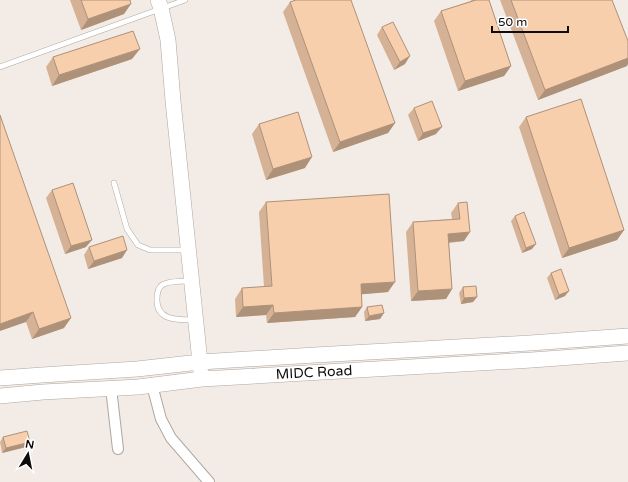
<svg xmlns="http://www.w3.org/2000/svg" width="628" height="482" font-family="'Varela Round',sans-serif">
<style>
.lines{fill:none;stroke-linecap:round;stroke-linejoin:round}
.lane-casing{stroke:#aea7a2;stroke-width:6}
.street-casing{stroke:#aea7a2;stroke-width:12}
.secondary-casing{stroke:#aea7a2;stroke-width:16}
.lane{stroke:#fff;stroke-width:5}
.street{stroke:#fff;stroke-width:10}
.secondary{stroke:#fff;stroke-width:15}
.wall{fill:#d5b295}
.shaded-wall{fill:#ae9179}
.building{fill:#f8cfad;stroke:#ae9179}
.labels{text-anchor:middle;stroke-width:3.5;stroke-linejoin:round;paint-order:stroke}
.street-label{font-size:14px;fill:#0e0c0a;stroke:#fff}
</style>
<rect width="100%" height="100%" fill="#f3ece6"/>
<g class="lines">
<defs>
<path id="lane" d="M0 67 185 0
M114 183 127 229 138 245 150 250H187
M190 281C183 281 168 281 162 285 158 288 157 294 157 299 156 321 178 320 194 320"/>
<path id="street" d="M152 385 161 419 171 438 209 482
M111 388 118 449"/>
<path id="secondary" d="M158 0 161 8 168 40 173 101 201 372
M0 378 42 375 137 369 200 362 315 355 530 343 628 336
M0 396 43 392 138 387 202 379 532 360 628 353"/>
</defs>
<use href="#lane" class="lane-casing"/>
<use href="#street" class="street-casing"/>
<use href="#secondary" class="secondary-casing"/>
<use href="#lane" class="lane"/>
<use href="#street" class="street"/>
<use href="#secondary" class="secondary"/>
</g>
<path class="wall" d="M70 0H130L124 14 81 30Z
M471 0H489L511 66 504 76 458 91 434 21 441 11 471 1Z
M500 0H612L627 66 538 100Z
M290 2 395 123 388 133 333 152 283 12Z
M382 27 405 64 394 70 377 35Z
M53 57 132 59 52 86 46 67Z
M414 108 436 134 418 141 408 115Z
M0 115 64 328 32 339 26 322Z
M526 117 624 230 617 240 562 258 519 127Z
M259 124 305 168 266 180 252 134Z
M52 190 86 247 65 254 46 198Z
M266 202 388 292 362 294V307L355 317 267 323 266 315 236 317 235 299 242 288 264 287 259 212Z
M458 203 464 241 449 243 452 289 446 299 411 301 406 232 413 222 452 219 451 213Z
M515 216 532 249 522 253 511 221Z
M89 247 122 258 88 269 84 255Z
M551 273 565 296 555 300 547 278Z
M463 287 477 297 473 302 461 304 459 293Z
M367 307 380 319 365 321 364 312Z
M3 437 26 447 2 453 0 442Z"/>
<path class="shaded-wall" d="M131 4 124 14 81 30 88 19Z
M140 49 132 59 52 86 59 75Z
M410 56 405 64 394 70 400 62Z
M628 58V64L627 66 538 100 545 90Z
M511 66 504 76 458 91 465 81Z
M395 123 388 133 333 152 340 142Z
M442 127 436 134 418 141 423 133Z
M312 157 305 168 266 180 273 169Z
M624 230 617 240 562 258 569 248Z
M470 232 464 241 441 243 448 234Z
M92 240 86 247 65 254 71 246Z
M536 244 532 249 522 253 526 248Z
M127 250 122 258 88 269 94 261Z
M395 282 388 292 354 295 361 284Z
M452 289 446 299 411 301 418 291Z
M569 291 565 296 555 300 559 295Z
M477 297 473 302 461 304 464 298Z
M273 305 266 315 236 317 243 307Z
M362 307 355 317 267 323 274 313Z
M33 312 26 322 0 331V324Z
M384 313 380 319 365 321 369 316Z
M71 318 64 328 32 339 39 329Z
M30 442 26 447 2 453 6 448Z"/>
<path class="building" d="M81 0H130L131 4 88 19Z
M296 0H351L395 123 340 142 290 2Z
M476 0H489L511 66 465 81 441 11Z
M511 0H612L628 41V58L545 90Z
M393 22 410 56 400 62 382 27Z
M133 31 140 49 59 75 53 57Z
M581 99 624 230 569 248 526 117Z
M432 101 442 127 423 133 414 108Z
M298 112 312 157 273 169 259 124Z
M0 115 71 318 39 329 33 312 0 324Z
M73 183 92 240 71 246 52 190Z
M389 194 395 282 361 284 362 307 274 313 273 305 243 307 242 288 272 286 266 202Z
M467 202 470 232 448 234 452 289 418 291 413 222 460 219 458 203Z
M524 212 536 244 526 248 515 216Z
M123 236 127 250 94 261 89 247Z
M561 269 569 291 559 295 551 273Z
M476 286 477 297 464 298 463 287Z
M382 305 384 313 369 316 367 307Z
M27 431 30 442 6 448 3 437Z"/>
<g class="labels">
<g class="street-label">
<text transform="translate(314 372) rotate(-3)" y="5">MIDC Road</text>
</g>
</g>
<g transform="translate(28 454) rotate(10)" stroke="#ffffff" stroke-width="3" paint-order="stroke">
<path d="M0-3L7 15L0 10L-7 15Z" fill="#0e0c0a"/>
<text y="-6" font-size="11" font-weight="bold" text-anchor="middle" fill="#0e0c0a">N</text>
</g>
<path d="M492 26v6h76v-6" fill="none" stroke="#0e0c0a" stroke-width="2"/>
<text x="498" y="26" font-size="12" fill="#0e0c0a" stroke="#ffffff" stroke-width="3" paint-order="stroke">50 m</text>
</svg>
